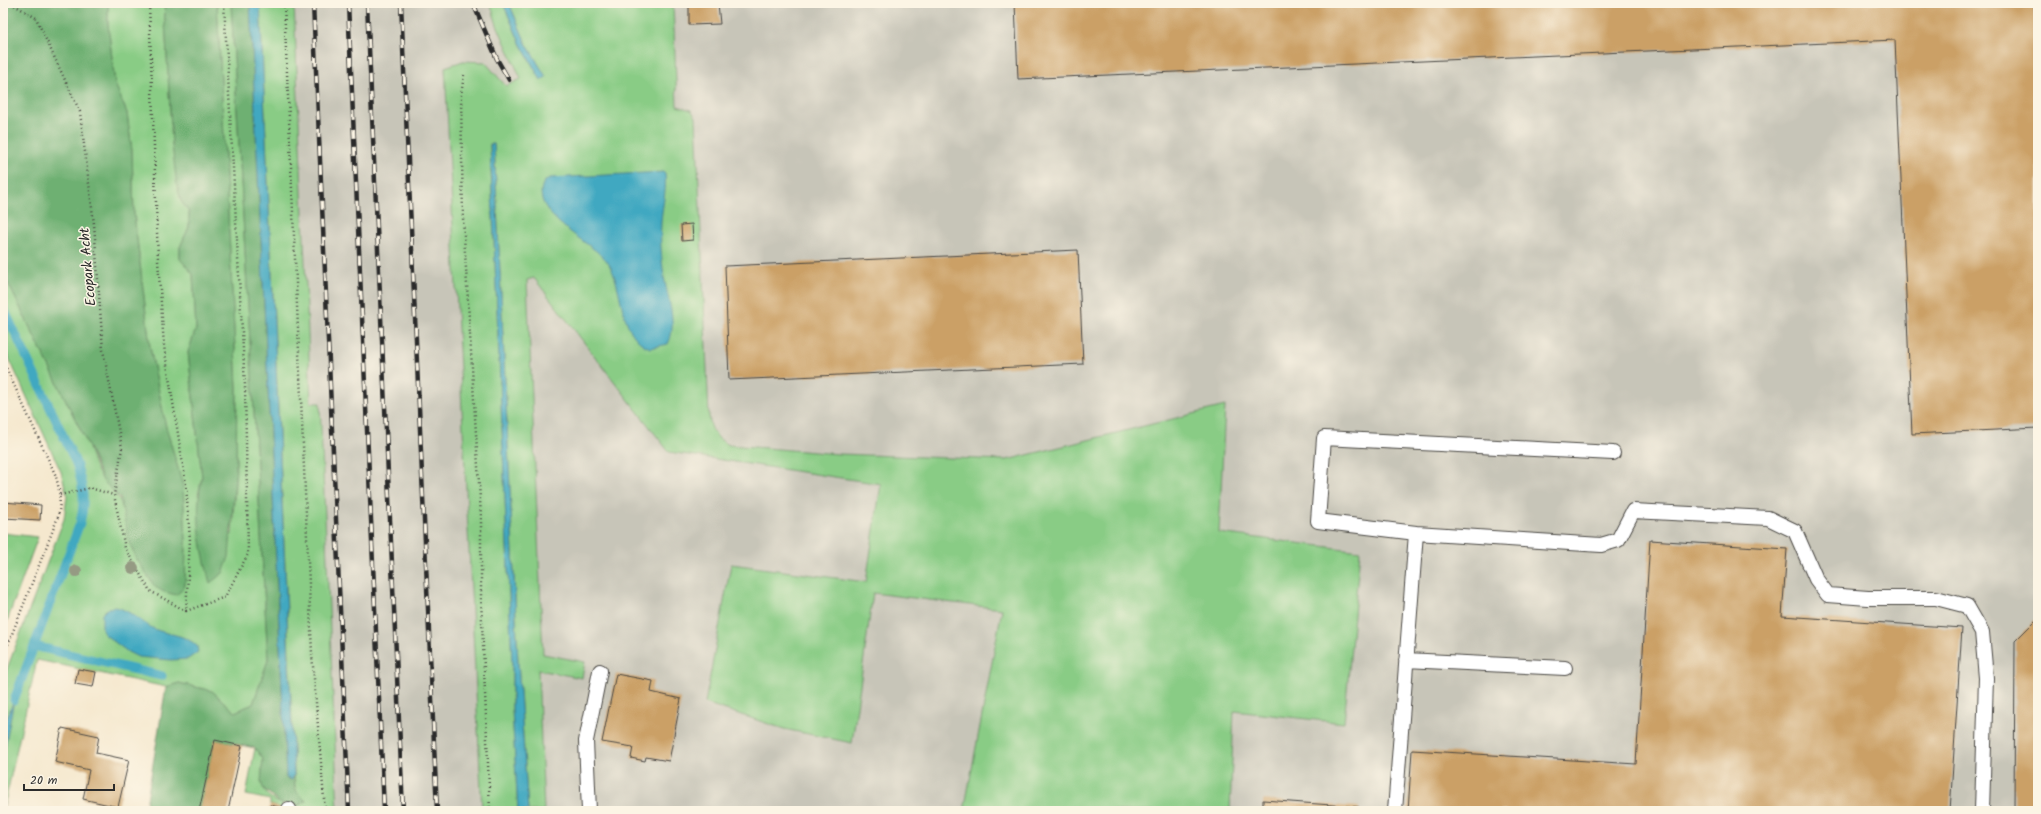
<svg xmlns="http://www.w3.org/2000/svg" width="2041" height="814" font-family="Kalam,sans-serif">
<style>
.industrial{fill:#c7c5b8}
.green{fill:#89cc85;stroke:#5a7c58}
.forest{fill:#6eb072;stroke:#4c6e4e}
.water{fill:#41a8c1;stroke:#366a76}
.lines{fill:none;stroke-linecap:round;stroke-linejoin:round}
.stream{stroke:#41a8c1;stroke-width:9}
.building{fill:#cba066}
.lane-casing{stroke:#494743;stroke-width:16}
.path{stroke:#494743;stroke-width:2.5;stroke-dasharray:1 3;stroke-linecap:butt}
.lane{stroke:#fff;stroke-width:14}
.rail-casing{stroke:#2b2b2b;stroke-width:4.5}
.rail{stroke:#fcf5e5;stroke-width:3;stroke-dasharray:9;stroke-linecap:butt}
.tree{fill:#959a83}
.labels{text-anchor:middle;stroke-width:3;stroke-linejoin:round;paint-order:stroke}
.street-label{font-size:14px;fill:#2b2b2b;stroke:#fcf5e5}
</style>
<rect width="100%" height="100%" fill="#fcf5e5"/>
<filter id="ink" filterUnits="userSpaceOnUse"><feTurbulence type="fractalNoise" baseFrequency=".025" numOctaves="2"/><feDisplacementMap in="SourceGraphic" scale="8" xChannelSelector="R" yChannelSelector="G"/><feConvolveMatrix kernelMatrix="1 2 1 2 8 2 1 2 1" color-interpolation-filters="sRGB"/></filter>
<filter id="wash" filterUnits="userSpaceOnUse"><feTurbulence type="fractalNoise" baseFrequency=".012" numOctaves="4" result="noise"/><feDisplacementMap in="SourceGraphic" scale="16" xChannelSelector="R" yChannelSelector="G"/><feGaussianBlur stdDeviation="0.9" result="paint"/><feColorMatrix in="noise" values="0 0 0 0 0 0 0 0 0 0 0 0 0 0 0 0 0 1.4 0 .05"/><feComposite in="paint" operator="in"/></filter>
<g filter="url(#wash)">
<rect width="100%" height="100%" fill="#f5e8ce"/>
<path class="industrial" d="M231 3H2038V811H309L273 767Z"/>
<path class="green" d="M108 3H164L172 145 181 201 189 212V227L180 247V258L193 274 196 329 188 352 202 477 198 495 232 535 236 466 237 387 217 3H231L268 660 253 704 235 712 212 691 179 683 166 687 37 660 4 807 3 679 64 519 67 495 61 472 3 345V273L88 445C91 454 94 464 98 472 105 486 119 493 123 508L182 590 185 585 186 542 183 486 166 427 150 347 134 214 132 151 127 113 115 84 108 24Z
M260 3H294L311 403H320L338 811H295L296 807 306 801 295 790Z
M490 3H503L521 45 541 80 545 77 526 43 509 3H673L677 106 691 110 696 117 709 416C711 430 715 438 729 445L839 454 1007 460 1225 406 1219 533 1360 551 1344 723 1234 711 1230 811H964L1002 609 873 593 852 743 784 729 705 703 731 564 866 582 881 484 669 452 534 278 527 280 543 654 585 662 582 678 538 670 544 811H528L518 662 496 185 494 144H490L512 664V709L518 811H482L445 67 463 61 485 62 506 86 521 79 497 25Z
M3 533 38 537 3 632Z
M255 748 263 759C261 779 259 796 283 804L282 808 270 805V800L246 795Z"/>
<path class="forest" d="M3 3H108V24L115 84 127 113 132 151 134 214 150 347 166 427 183 486 186 542 185 585 182 590 176 595 164 592 155 587 136 558 129 542 120 498 103 481 88 445 3 273Z
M164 3H217L237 387 236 466 229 557 223 573 210 583C201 547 194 514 202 477L188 352 196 329 193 274 180 259V247L189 227V212L181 201 177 186 172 145Z
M231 3H250L286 775V778L291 780 294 775 295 790 306 801 296 806 280 803 263 788 261 782 263 759 255 748 215 740 199 811H145L166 687 179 683 212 691 235 712 253 704 268 660Z"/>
<path class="water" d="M250 3H260L294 775 292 780 286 778V775Z
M503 3H509L526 43 546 77 541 80 521 45Z
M490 144H494L496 185 518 662 528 811H518L512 709V664Z
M663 172 665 174C667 190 662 206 661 222 660 237 661 254 663 269 665 292 679 322 668 344L650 348C616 335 625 283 606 260 591 242 527 213 544 182L550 178Z
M116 607C131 611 141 622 154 629 169 635 185 634 197 646L198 652 188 659 171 660 138 657 128 652 104 634 102 629V614L108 608Z
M14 700 3 758V728Z"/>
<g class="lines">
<path class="stream" d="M3 307 76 463C83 485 86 501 80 523L14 700
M34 646 162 676"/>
</g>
<g id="blocks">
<path class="building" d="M689 3H718L720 24 689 25Z
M1015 3H2034L2038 85V428L1912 434 1895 40 1018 79Z
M692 224 693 240 682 241 681 225Z
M1078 250 1083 364 729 380 725 266Z
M3 502 41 505 40 520 3 518Z
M1650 540 1787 549 1782 616 1962 628 1950 811H1408L1412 750 1636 764Z
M2035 621H2038V811H2014L2015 641Z
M78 669 96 672 93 687 75 684Z
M616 674 653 681 651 692 681 699 669 761 646 757 645 761 631 758 633 747 602 742Z
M62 728 99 736 96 753 129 760 118 807 83 799 89 770 55 762Z
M215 740 242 746 228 811H199Z
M1263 800 1359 807V811H1263Z
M270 805 282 808V811H269Z"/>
</g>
</g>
<g filter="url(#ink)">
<use href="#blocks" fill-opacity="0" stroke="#494743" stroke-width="1"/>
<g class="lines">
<defs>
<path id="lane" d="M1416 533 1318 521 1324 438 1613 453
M1406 660 1565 668
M288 811 289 809
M589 811 586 741 600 671
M1395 811 1416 533 1601 545 1618 540 1633 511 1768 518 1795 531 1816 579 1828 595 1868 598H1936L1967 606 1982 632 1986 678 1982 811"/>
</defs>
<use href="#lane" class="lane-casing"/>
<path class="path" d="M11 3 36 18 80 112 94 224 103 350 122 448 114 495 125 548 150 591 186 611 190 540 186 484 164 346 158 260 149 3
M284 3 312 654 325 811
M464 75 461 95 463 219 481 516V598L490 811
M3 361 55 474C60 489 61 502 58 517L3 657
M60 495 90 488 114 495
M186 611 225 597 248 554 245 386 224 3"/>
<use href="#lane" class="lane"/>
<defs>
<path id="rail" d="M313 3 349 811
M348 3 384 811
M367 3 403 811
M401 3 437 811
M473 3 497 59 509 80"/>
</defs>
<use href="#rail" class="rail-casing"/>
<use href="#rail" class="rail"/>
</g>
<g class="tree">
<circle cx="133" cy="568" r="6"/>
<circle cx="76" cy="571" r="6"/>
</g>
</g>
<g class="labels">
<g class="street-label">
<text transform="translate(87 267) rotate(-95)" y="5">Ecopark Acht</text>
</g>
</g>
<rect width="2041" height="814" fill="none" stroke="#fcf5e5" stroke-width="16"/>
<path d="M24 784v6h90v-6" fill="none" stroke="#2b2b2b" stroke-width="2"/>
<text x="30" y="784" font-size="12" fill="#2b2b2b" stroke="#fcf5e5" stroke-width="3" paint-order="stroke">20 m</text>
</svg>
